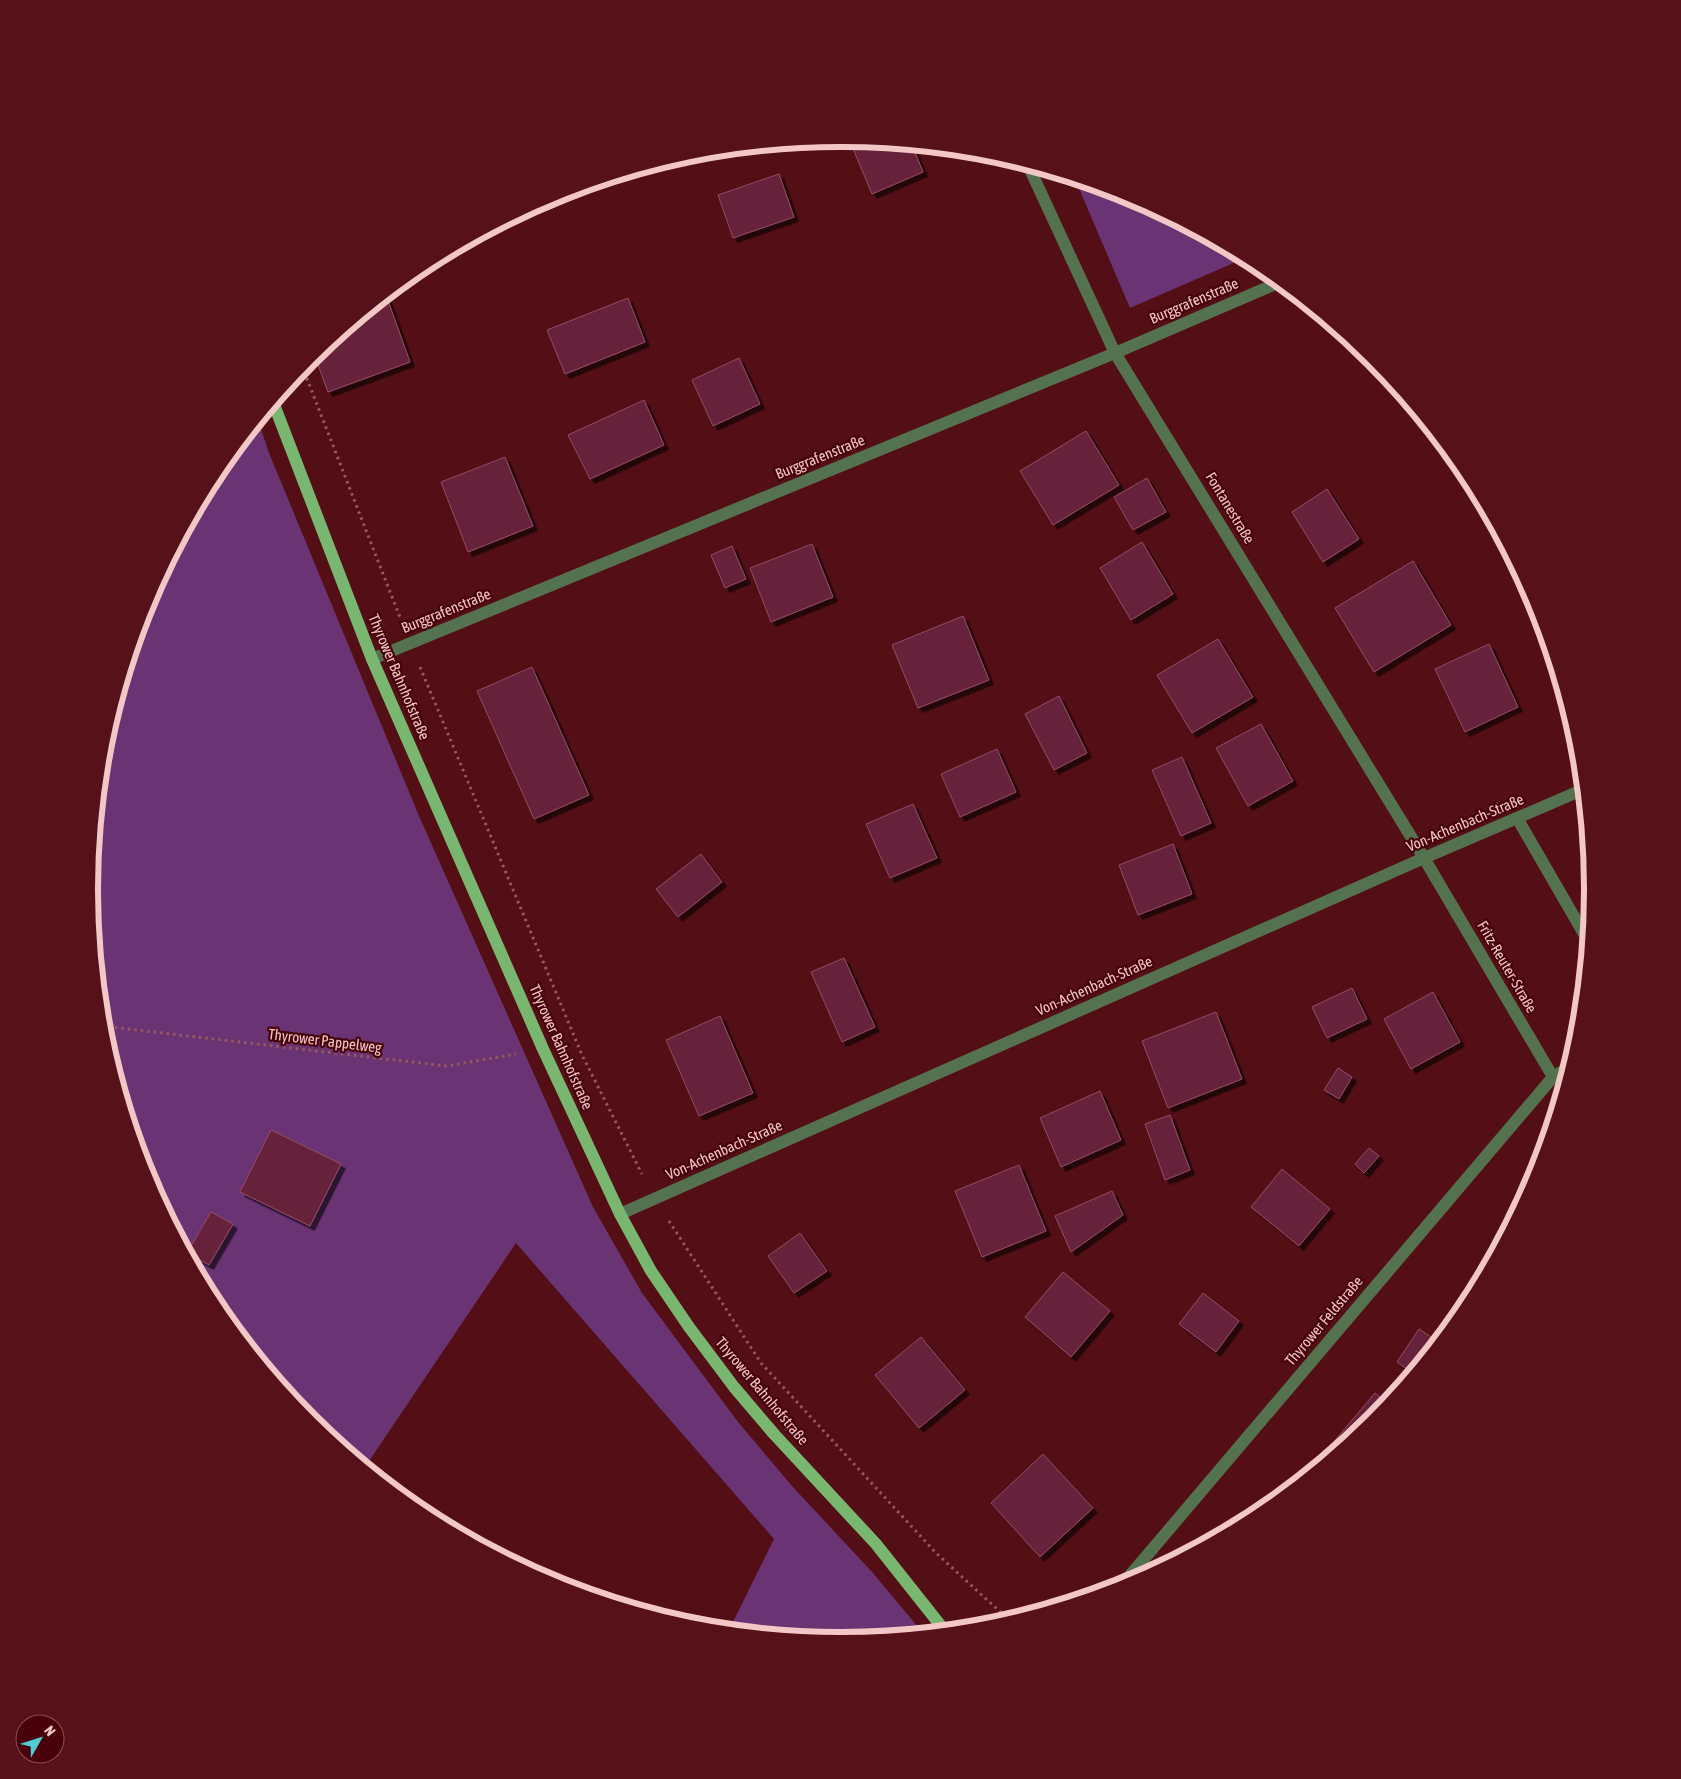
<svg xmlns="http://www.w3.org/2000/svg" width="1681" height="1779" font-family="'Asap Condensed',sans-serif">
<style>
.green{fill:#6a3474}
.building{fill:#66223b;stroke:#944b62;filter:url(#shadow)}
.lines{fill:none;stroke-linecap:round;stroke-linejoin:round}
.path{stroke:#95595c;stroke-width:3;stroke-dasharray:2.5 4;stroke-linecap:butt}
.minor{stroke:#557250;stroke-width:12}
.major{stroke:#79b770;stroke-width:12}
.labels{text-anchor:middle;stroke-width:4.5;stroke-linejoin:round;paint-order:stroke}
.street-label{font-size:15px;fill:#f3c7c5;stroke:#48010b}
.rim{fill:none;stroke:#f3c7c5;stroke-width:6}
</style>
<defs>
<filter id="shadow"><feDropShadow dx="4.5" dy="4.5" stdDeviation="0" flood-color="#0009"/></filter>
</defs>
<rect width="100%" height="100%" fill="#540e15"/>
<path class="green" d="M1075 179 1128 195 1245 258 1130 308Z
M258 420 269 453 419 816 593 1207 642 1293 738 1422 792 1486 873 1573 923 1633 840 1641 729 1630 774 1539 516 1243 365 1467 309 1421 215 1307 146 1177 103 1036 89 889 103 743 146 602 216 472Z"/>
<path class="building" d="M849 139 912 145 923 172 872 194Z
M779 174 794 217 733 238 718 195Z
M386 295 410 362 328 392 314 354Z
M628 298 645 342 565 374 547 330Z
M739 358 760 404 713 426 692 380Z
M644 400 664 445 590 479 568 435Z
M1086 431 1119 485 1053 525 1020 471Z
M505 457 533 526 468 552 441 482Z
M1147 478 1166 512 1133 530 1114 497Z
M1327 489 1359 539 1323 562 1292 512Z
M1142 542 1173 594 1131 620 1100 568Z
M812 544 833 597 771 622 750 568Z
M732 546 746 579 725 588 711 555Z
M1413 561 1451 625 1374 672 1335 608Z
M963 616 989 680 918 708 892 645Z
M1218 639 1253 697 1192 733 1157 675Z
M1489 644 1518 707 1465 732 1435 669Z
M1554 666 1571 722 1549 668Z
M532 667 589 795 534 819 477 691Z
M1059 696 1087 753 1054 770 1025 714Z
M1261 724 1293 781 1248 806 1216 748Z
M997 749 1016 792 960 817 941 774Z
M1182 757 1211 823 1181 836 1152 770Z
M913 804 937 858 890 878 866 824Z
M1173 844 1192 894 1138 915 1119 865Z
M701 854 722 882 678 917 656 889Z
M844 958 875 1027 842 1042 811 972Z
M1352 988 1367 1019 1327 1038 1312 1007Z
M1433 992 1460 1042 1411 1069 1384 1019Z
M1216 1012 1242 1079 1168 1108 1142 1041Z
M720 1016 753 1093 699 1116 666 1040Z
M1338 1068 1352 1077 1339 1099 1324 1090Z
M1100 1091 1121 1140 1061 1167 1040 1118Z
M1170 1115 1190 1170 1165 1180 1145 1124Z
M271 1130 341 1164 310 1226 240 1192Z
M1369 1148 1379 1156 1364 1173 1355 1164Z
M1019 1165 1046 1231 982 1257 955 1191Z
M1282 1169 1330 1209 1299 1246 1251 1207Z
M1112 1191 1123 1215 1071 1252 1055 1216Z
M211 1212 233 1224 209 1265 187 1253Z
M800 1233 827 1271 794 1293 768 1256Z
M1063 1272 1110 1311 1071 1357 1025 1317Z
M1203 1293 1239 1321 1216 1352 1179 1324Z
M1419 1329 1437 1341 1412 1373 1397 1362Z
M921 1337 965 1390 919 1428 875 1375Z
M1375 1393 1387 1403 1372 1421 1337 1450 1331 1445Z
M1043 1454 1093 1508 1040 1557 991 1503Z"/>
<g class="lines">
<path class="path" d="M302 366 401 620
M420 667 582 1055 642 1174
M102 1026 447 1066 516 1054
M669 1221 761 1363 936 1553 1009 1620"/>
<path class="minor" d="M1028 165 1115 353 1424 858 1553 1077 1568 1068
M372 659 1115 353 1280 282
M1517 818 1587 939
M620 1214 1424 858 1582 790
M1121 1586 1553 1077"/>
<path class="major" d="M273 402 372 659 543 1049 620 1214 651 1271 689 1327 734 1387 774 1434 876 1544 945 1631"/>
</g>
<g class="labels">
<g class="street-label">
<text transform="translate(1194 301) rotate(-23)" y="5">Burggrafenstraße</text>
<text transform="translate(820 457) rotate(-22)" y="5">Burggrafenstraße</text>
<text transform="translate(1230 508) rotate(59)" y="5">Fontanestraße</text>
<text transform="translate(446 611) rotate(-22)" y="5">Burggrafenstraße</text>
<text transform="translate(399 677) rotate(67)" y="5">Thyrower Bahnhofstraße</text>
<text transform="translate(1465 823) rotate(-23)" y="5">Von-Achenbach-Straße</text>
<text transform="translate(1507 967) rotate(60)" y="5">Fritz-Reuter-Straße</text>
<text transform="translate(1094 986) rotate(-24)" y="5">Von-Achenbach-Straße</text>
<text transform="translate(325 1041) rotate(7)" y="5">Thyrower Pappelweg</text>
<text transform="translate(561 1047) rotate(66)" y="5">Thyrower Bahnhofstraße</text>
<text transform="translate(724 1150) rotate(-24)" y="5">Von-Achenbach-Straße</text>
<text transform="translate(1324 1321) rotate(-50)" y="5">Thyrower Feldstraße</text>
<text transform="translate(762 1391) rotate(50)" y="5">Thyrower Bahnhofstraße</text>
</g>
</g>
<path d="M0 0H1681V1779H0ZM840 147H842A742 742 0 0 1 1584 889V890A742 742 0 0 1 842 1632H840A742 742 0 0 1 98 890V889A742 742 0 0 1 840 147Z" fill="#56111a" fill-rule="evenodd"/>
<path class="rim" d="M840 147H842A742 742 0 0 1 1584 889V890A742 742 0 0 1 842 1632H840A742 742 0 0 1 98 890V889A742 742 0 0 1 840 147Z"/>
<g transform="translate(40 1739) rotate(51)"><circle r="24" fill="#48010b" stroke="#8c5055"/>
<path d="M0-4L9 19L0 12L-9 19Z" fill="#51ccd4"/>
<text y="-8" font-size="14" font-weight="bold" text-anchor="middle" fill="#f3c7c5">N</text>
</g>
</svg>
